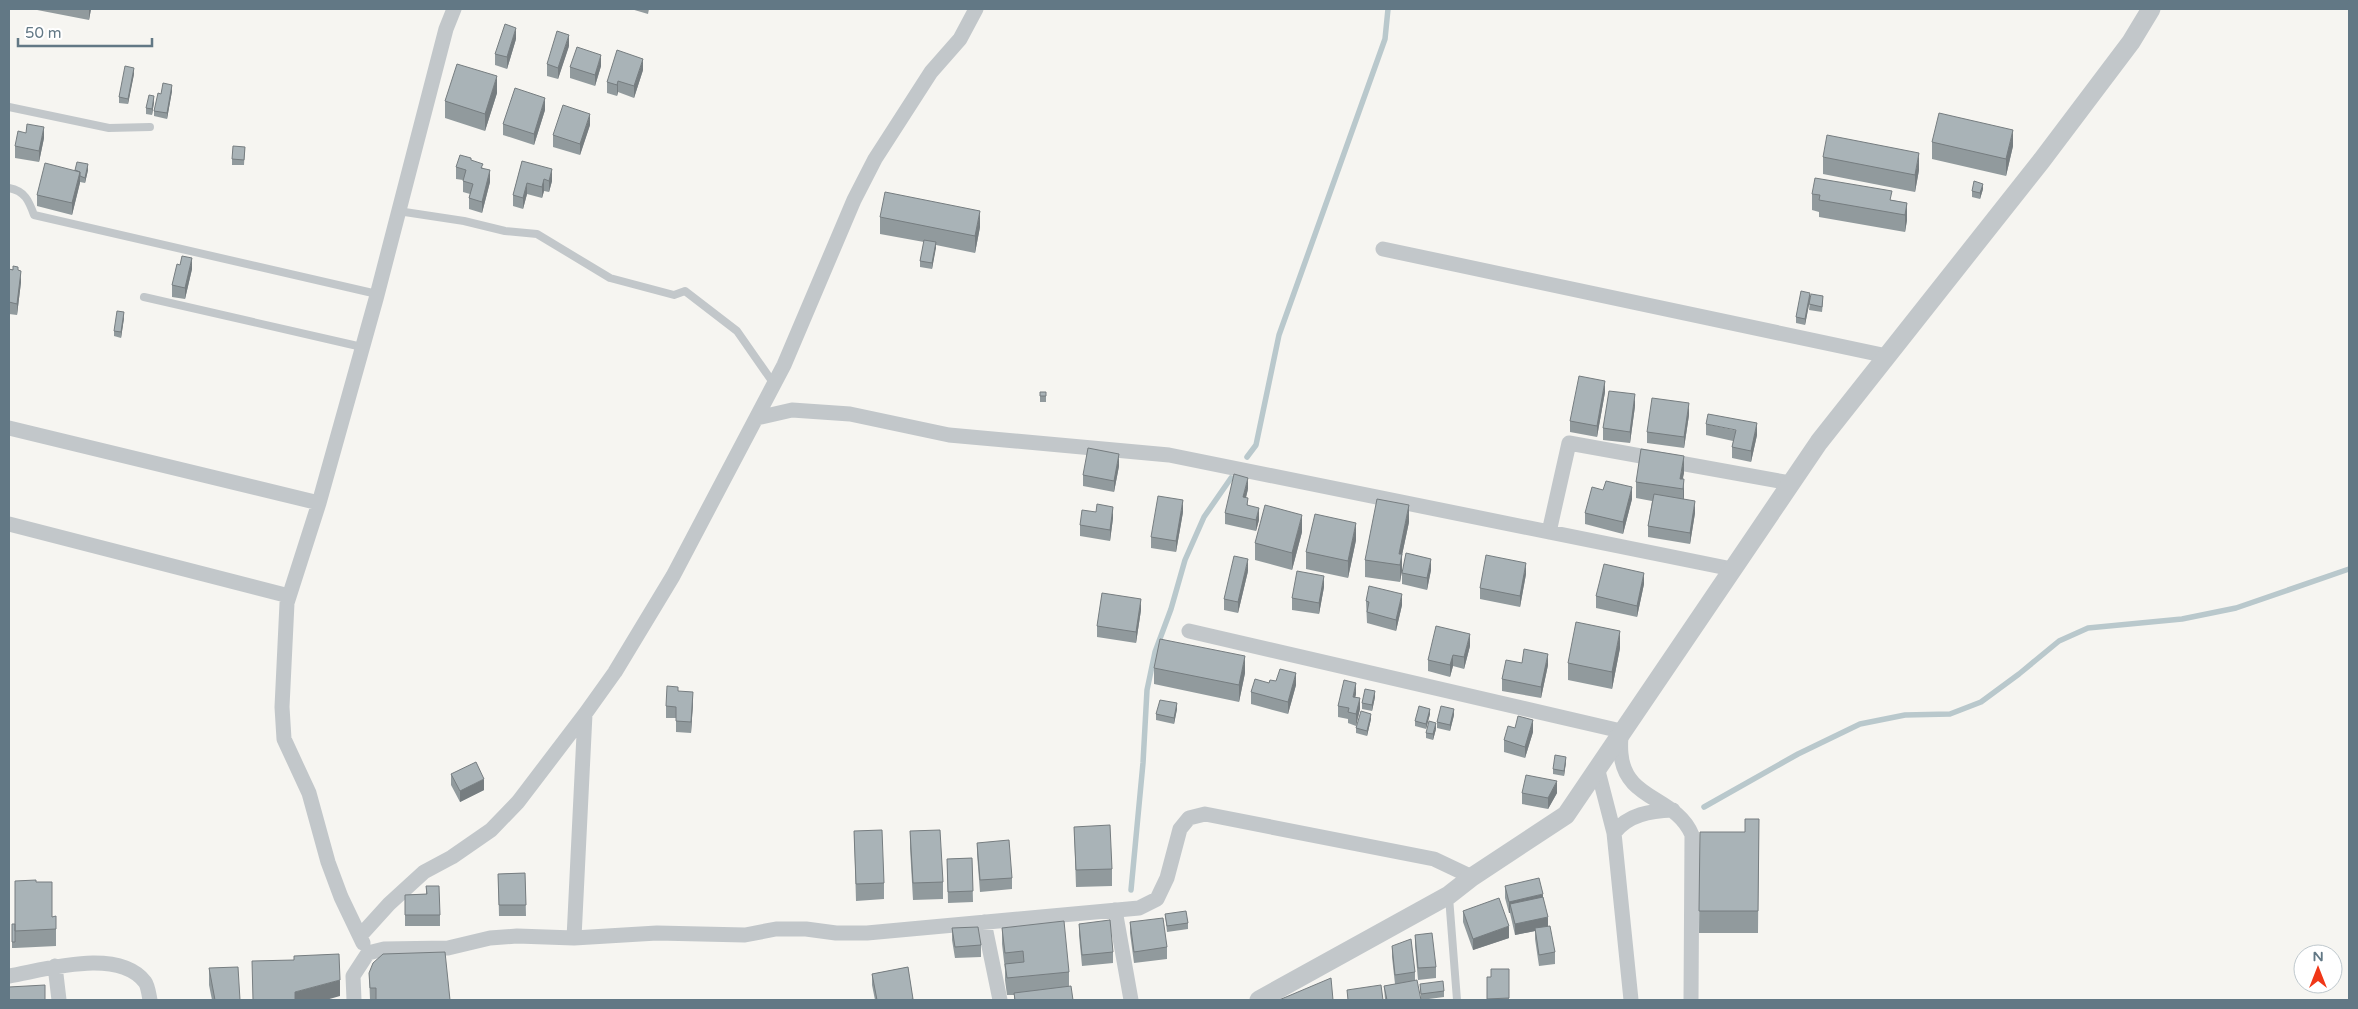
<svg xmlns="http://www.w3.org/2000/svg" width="2358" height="1009" font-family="'Varela Round',sans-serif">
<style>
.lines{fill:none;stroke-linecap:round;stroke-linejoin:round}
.stream{stroke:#b9c8cc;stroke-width:5.5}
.service{stroke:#c2c7ca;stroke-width:8}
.minor{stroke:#c2c7ca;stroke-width:15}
.tertiary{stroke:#c2c7ca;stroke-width:19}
.wall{fill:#919a9d}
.shaded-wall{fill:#767d80}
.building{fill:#a9b3b7;stroke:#767d80}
</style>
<rect width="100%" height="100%" fill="#f6f5f1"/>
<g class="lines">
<path class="stream" d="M1247 457 1256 445 1279 335 1385 39 1388 9
M1704 807 1798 754 1860 724 1905 715 1950 714 1981 702 2019 674 2059 641 2088 628 2182 619 2236 608 2349 569
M1131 890 1143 763 1147 690 1155 652 1171 609 1185 560 1204 517 1231 478"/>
<path class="service" d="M9 107 109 128 150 127
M9 188C25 191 29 201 34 215L377 294
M398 211 464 221 505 231 537 234 610 278 674 295 685 291 737 331 774 384
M144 297 362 347
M1449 897 1457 1000"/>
<path class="minor" d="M1383 249 1887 356
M757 418 792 410 850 414 949 435 1169 455 1732 569
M9 428 319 503
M9 524 289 596
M1549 532 1569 443 1790 483
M1189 631 1621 731C1621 738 1620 747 1621 754 1625 801 1676 796 1692 835L1691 1000
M1597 767 1614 833 1631 1000
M1614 833C1628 814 1651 811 1673 810
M1115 910 1131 1000
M984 922 1000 1000
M360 936 389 904 424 872 452 857 491 830 518 802 585 714 615 672 673 576 784 365 854 200 875 159 931 72 960 39 976 9
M574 938 585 714
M363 943 341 897 328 862 309 793 284 739 282 707 287 603 319 503 376 299 446 29 454 9
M55 966 59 1000
M9 976C45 970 118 947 145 982 148 986 149 995 150 1000
M354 1000 353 976 368 953 384 949 448 948 490 938 517 936 574 938 657 933 745 935 776 929H806L836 933H867L1139 908 1157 899 1167 878 1180 829 1189 818 1205 814 1434 859 1472 877"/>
<path class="tertiary" d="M1259 1000 1449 895 1472 877 1566 815 1819 442 2042 160 2131 42 2151 9"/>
</g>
<path class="wall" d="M32 9H91L89 20Z
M631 9H649L648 14Z
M516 39 507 69 495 65V54Z
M569 46 558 79 547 76V64Z
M601 66 595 86 570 78V67Z
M643 70 634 98 618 92 617 96 607 93V82Z
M134 74 128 104 119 103V97Z
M172 91 167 119 154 116V111L161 94Z
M497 93 485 131 445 118V101Z
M154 102 152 115 146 114V108Z
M545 110 534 145 503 135V124Z
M590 125 580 155 553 147V135Z
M44 138 39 162 15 158V146Z
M1932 142 2013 146 2006 176 1932 159Z
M245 147 244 165H232V159Z
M1823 157 1919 170 1915 192 1823 174Z
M471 161 483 168 490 182 482 213 469 209V198L470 194 463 192V180L456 179V167Z
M522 161 552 181 549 192 544 191 542 198 527 194 523 209 513 206V195Z
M75 170H88L85 183 80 182 72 215 37 206V195Z
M1983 189 1980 199 1972 197V191Z
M1812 194 1892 200 1907 203V220L1905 232 1819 217V212L1812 210Z
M880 217 980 227 975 253 936 245 932 269 920 267V261L924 242 880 234Z
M180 265 192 269 185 299 172 297V285Z
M9 269 18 270 21 282 17 315 9 314Z
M1810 298 1823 302 1822 312 1809 310 1810 300 1805 325 1796 323V317Z
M124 318 121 338 114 336V331Z
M1040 392H1046V402H1040Z
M1605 392 1597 437 1570 432V421Z
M1635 406 1630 443 1603 440V428Z
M1689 415 1684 448 1647 443V432Z
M1706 424 1757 435 1751 462 1732 458V447L1733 441 1706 435Z
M1119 466 1114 492 1083 486V475Z
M1684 473 1682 479 1684 496V499L1695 513 1690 544 1648 537V526L1652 501 1636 498V482Z
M1248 489 1246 498 1248 506 1259 520 1256 531 1225 524V513Z
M1603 490 1632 499 1623 534 1585 524V513Z
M1096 512 1113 518 1110 541 1080 536V525Z
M1183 512 1176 552 1151 548V537Z
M1409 522 1402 555V571L1400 582 1365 577V560Z
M1302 532 1292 570 1255 560V543Z
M1356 540 1348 578 1306 569V552Z
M1431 570 1427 590 1402 584V573Z
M1248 571 1238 613 1224 610V599Z
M1526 574 1520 607 1480 599V588Z
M1644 584 1637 617 1596 608V596Z
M1324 587 1319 614 1292 610V598Z
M1366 601 1402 605 1396 631 1367 623Z
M1141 610 1136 643 1097 637V626Z
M1470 646 1464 669 1453 666 1450 677 1428 671V660Z
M1620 648 1612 689 1568 680V663Z
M1548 665 1541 698 1502 691V679Z
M1154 668 1245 673 1239 702 1154 684Z
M1276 681 1296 685 1288 714 1251 704V692L1269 683Z
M678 691 693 703 691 733 676 732V718H666V706Z
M1356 694 1355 697 1360 709 1356 726 1348 723V719L1338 717V706Z
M1375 697 1372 711 1362 709V703Z
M1177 709 1174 724 1156 720V714Z
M1430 714 1426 729 1415 726V721Z
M1454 715 1450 731 1437 728V722Z
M1371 719 1367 736 1356 733V728Z
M1515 728 1533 732 1525 758 1504 752V740Z
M1436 729 1433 740 1426 738V733Z
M1566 762 1564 776 1553 774V769Z
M451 774 484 790 460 802 451 785Z
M1522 793H1557L1548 809 1522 804Z
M1759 819 1758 933H1699L1700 832H1745Z
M1074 827 1112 869V886L1076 887Z
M854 831 884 883V899L856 901Z
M910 831 943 882V899L913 900 910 848Z
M977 843 1012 878V889L980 892 977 854Z
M972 858 973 902 948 903 947 859Z
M525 873 526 916H499L498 874Z
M15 881 36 882 52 917 56 929V946L15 948Z
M426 886 440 915V926H405V895L426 894Z
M1505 886 1543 897 1548 926 1555 952V964L1539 966 1535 939V931L1515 935 1510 913H1509L1505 898Z
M1463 911 1509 938 1473 950 1463 922Z
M1165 914 1188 923V929L1167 932Z
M1130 922 1167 947V959L1134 963 1130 933Z
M12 924H15V948H12Z
M1079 924 1113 952V963L1082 966 1079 935Z
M952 928 981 945V957L955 958 952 940Z
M1002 928 1069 972V986L1073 1000H1014V995H1007L1005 980V970L1002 944Z
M1415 935 1436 967V978L1418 980 1415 946Z
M1392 946 1415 972V981L1421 1000H1385L1384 986 1395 984 1392 957Z
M908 967 913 1000H875L872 985V974Z
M209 968 240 1000H212L209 985Z
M1509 969V1000H1487V977H1491Z
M369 973 450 1000H370Z
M1420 984 1444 991V997L1421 1000Z"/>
<path class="shaded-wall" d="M89 9H91L89 20Z
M516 28V39L507 69V57Z
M569 35V46L558 79V68Z
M601 55V66L595 86V75Z
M643 59V70L634 98V86Z
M134 68V74L128 104V99Z
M497 76V93L485 131V114Z
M618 81V92L617 96V85Z
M172 85V91L167 119V113Z
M154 96V102L152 115V109Z
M545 98V110L534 145V134Z
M590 114V125L580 155V144Z
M44 127V138L39 162V151Z
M2013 130V146L2006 176V159Z
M1919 153V170L1915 192V175Z
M88 164V170L85 183V178Z
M552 169V181L549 192V181Z
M490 170V182L482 213V202Z
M80 172V183L72 215V203Z
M544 179V191L542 198V187Z
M527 183V194L523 209V198Z
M1983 184V189L1980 199V193Z
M1907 203V220L1905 232V215Z
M980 211V227L975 253V236Z
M936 242V248L932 269V263Z
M192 258V269L185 299V288Z
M21 271V282L17 315V304Z
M1810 293V299L1805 325V319Z
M124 312V318L121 338V332Z
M1605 381V392L1597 437V426Z
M1635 394V406L1630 443V432Z
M1689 403V415L1684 448V437Z
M1757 423V435L1751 462V451Z
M1119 454V466L1114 492V481Z
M1684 456V473L1681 489 1680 479Z
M1248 478V489L1243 508V497Z
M1684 479V496L1683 506V489Z
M1632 487V499L1623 534V522Z
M1183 500V512L1176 552V541Z
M1695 501V513L1690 544V533Z
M1409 505V522L1402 555V571L1400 582V565L1399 554Z
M1113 507V518L1110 541V530Z
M1259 508V520L1256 531V520Z
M1302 515V532L1292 570V553Z
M1356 523V540L1348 578V561Z
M1248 559V571L1238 613V602Z
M1431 559V570L1427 590V578Z
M1526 563V574L1520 607V596Z
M1644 573V584L1637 617V606Z
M1324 576V587L1319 614V603Z
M1402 594V605L1396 631V620Z
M1141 599V610L1136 643V632Z
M1620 631V648L1612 689V672Z
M1470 634V646L1464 669V657Z
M1548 654V665L1541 698V687Z
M1453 655V666L1450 677V665Z
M1245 656V673L1239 702V685Z
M1296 673V685L1288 714V702Z
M1356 683V694L1353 708V697Z
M1375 691V697L1372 711V705Z
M693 692V703L691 733V722Z
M1360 698V709L1356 726V714Z
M1177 703V709L1174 724V718Z
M1430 709V714L1426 729V724Z
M1454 709V715L1450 731V725Z
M1371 714V719L1367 736V731Z
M1533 720V732L1525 758V747Z
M1436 723V729L1433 740V734Z
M1566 757V762L1564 776V771Z
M484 779V790L460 802V791Z
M1557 781V793L1548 809V798Z
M1543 894V905L1510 904V913H1509V902Z
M1548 917V928H1535V931L1515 935V924Z
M1509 926V938L1473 950V939Z
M340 980V996L326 1000H295V992Z"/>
<path class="building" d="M505 24 516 28 507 57 495 54Z
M557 31 569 35 558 68 547 64Z
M577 47 601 55 595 75 570 67Z
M617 50 643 59 634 86 618 81 617 85 607 82Z
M457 64 497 76 485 114 445 101Z
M125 66 134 68 128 99 119 97Z
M163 83 172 85 167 113 154 111 158 93 161 94Z
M515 88 545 98 534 134 503 124Z
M149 95 154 96 152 109 146 108Z
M563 105 590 114 580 144 553 135Z
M1939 113 2013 130 2006 159 1932 142Z
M27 124 44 127 39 151 15 146 18 131 26 133Z
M1827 135 1919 153 1915 175 1823 157Z
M233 146 245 147 244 160 232 159Z
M460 155 471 158V160L483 164 481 168 490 170 482 202 469 198 473 184 463 181 466 170 456 167Z
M522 161 552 169 549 181 544 179 542 187 527 183 523 198 513 195Z
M77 162 88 164 85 178 80 176V172L75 170Z
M45 163 80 172 72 203 37 195Z
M1815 178 1892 191 1890 200 1907 203 1905 215 1819 200 1820 195 1812 194Z
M1974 181 1983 184 1980 193 1972 191Z
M885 192 980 211 975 236 880 217Z
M924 240 936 242 932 263 920 261Z
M182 256 192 258 185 288 172 285 177 264 180 265Z
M13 266 18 267V270L21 271 17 304 9 302V269L13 270Z
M1801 291 1810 293 1805 319 1796 317Z
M1811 294 1823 296 1822 307 1809 304Z
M117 311 124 312 121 332 114 331Z
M1579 376 1605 381 1597 426 1570 421Z
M1609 391 1635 394 1630 432 1603 428Z
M1040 392H1046V396H1040Z
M1652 398 1689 403 1684 437 1647 432Z
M1708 414 1757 423 1751 451 1732 447 1736 430 1706 424Z
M1088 448 1119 454 1114 481 1083 475Z
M1641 449 1684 456 1680 479H1684L1683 489 1636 482Z
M1234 474 1248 478 1243 497 1248 498 1247 505 1259 508 1256 520 1225 513Z
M1606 481 1632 487 1623 522 1585 513 1592 487 1603 490Z
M1654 494 1695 501 1690 533 1648 526Z
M1158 496 1183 500 1176 541 1151 537Z
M1377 499 1409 505 1399 554H1402L1400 565 1365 560Z
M1097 504 1113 507 1110 530 1080 525 1082 510 1096 512Z
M1265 505 1302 515 1292 553 1255 543Z
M1315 514 1356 523 1348 561 1306 552Z
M1406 553 1431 559 1427 578 1402 573Z
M1486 555 1526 563 1520 596 1480 588Z
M1234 556 1248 559 1238 602 1224 599Z
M1604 564 1644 573 1637 606 1596 596Z
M1297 571 1324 576 1319 603 1292 598Z
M1369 586 1402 594 1396 620 1367 612 1369 602 1366 601Z
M1102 593 1141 599 1136 632 1097 626Z
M1576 622 1620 631 1612 672 1568 663Z
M1436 626 1470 634 1464 657 1453 655 1450 665 1428 660Z
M1160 639 1245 656 1239 685 1154 668Z
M1524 649 1548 654 1541 687 1502 679 1506 660 1522 663Z
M1280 669 1296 673 1288 702 1251 692 1255 679 1269 683 1270 680 1276 681Z
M1344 680 1356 683 1353 697 1360 698 1356 714 1348 712 1349 708 1338 706Z
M667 686 678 687V691L693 692 691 722 676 721V707L666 706Z
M1365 689 1375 691 1372 705 1362 703Z
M1160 700 1177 703 1174 718 1156 714Z
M1419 706 1430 709 1426 724 1415 721Z
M1441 706 1454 709 1450 725 1437 722Z
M1361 711 1371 714 1367 731 1356 728Z
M1518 716 1533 720 1525 747 1504 740 1508 726 1515 728Z
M1429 721 1436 723 1433 734 1426 733Z
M1555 755 1566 757 1564 771 1553 769Z
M476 762 484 779 460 791 451 774Z
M1526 775 1557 781 1548 798 1522 793Z
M1745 819H1759L1758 911H1699L1700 832H1745Z
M1110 825 1112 869 1076 870 1074 827Z
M882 830 884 883 856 884 854 831Z
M940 830 943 882 913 883 910 831Z
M1009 840 1012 878 980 880 977 843Z
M972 858 973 891 948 892 947 859Z
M525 873 526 905H499L498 874Z
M1539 878 1543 894 1509 902 1505 886Z
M36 880V882H52V917L56 916V929L15 931V881Z
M426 886H439L440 915H405V895L427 894Z
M1543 897 1548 917 1515 924 1510 904Z
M1499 898 1509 926 1473 939 1463 911Z
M1186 911 1188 923 1167 926 1165 914Z
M1163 918 1167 947 1134 952 1130 922Z
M1110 920 1113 952 1082 955 1079 924Z
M1064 921 1069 972 1007 978 1005 964 1024 962 1023 951 1005 953 1002 928Z
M12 924H15V942H12Z
M1550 926 1555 952 1539 955 1535 928Z
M978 927 981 945 955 947 952 928Z
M1432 933 1436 967 1418 968 1415 935Z
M1411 939 1415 972 1395 975 1392 946Z
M445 952 450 1000H376V988H370L369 973 373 963 383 954Z
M339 954 340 980 295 992V1000H253L252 961 294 960V956Z
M238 967 240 1000H215L209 968Z
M908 967 913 999 909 1000H877L872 974Z
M1491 969H1509V998L1487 999V977H1491Z
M1331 978 1333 1000H1279Z
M1417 980 1421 1000H1387L1384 986Z
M1443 981 1444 991 1421 994 1420 984Z
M45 985V1000H9V987Z
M1381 985 1383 1000H1348L1347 990Z
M1071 986 1073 1000H1015L1014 993Z"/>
<rect width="2358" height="1009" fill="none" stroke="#627885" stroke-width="20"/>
<g transform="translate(2318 969)"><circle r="24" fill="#ffffff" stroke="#c0c9ce"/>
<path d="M0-4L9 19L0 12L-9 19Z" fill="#f03717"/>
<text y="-8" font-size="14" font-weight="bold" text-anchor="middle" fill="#627885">N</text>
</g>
<path d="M18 38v8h134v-8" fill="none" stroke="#627885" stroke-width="2.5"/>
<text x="25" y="38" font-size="15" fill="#627885" stroke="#ffffff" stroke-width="4" paint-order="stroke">50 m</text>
</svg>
